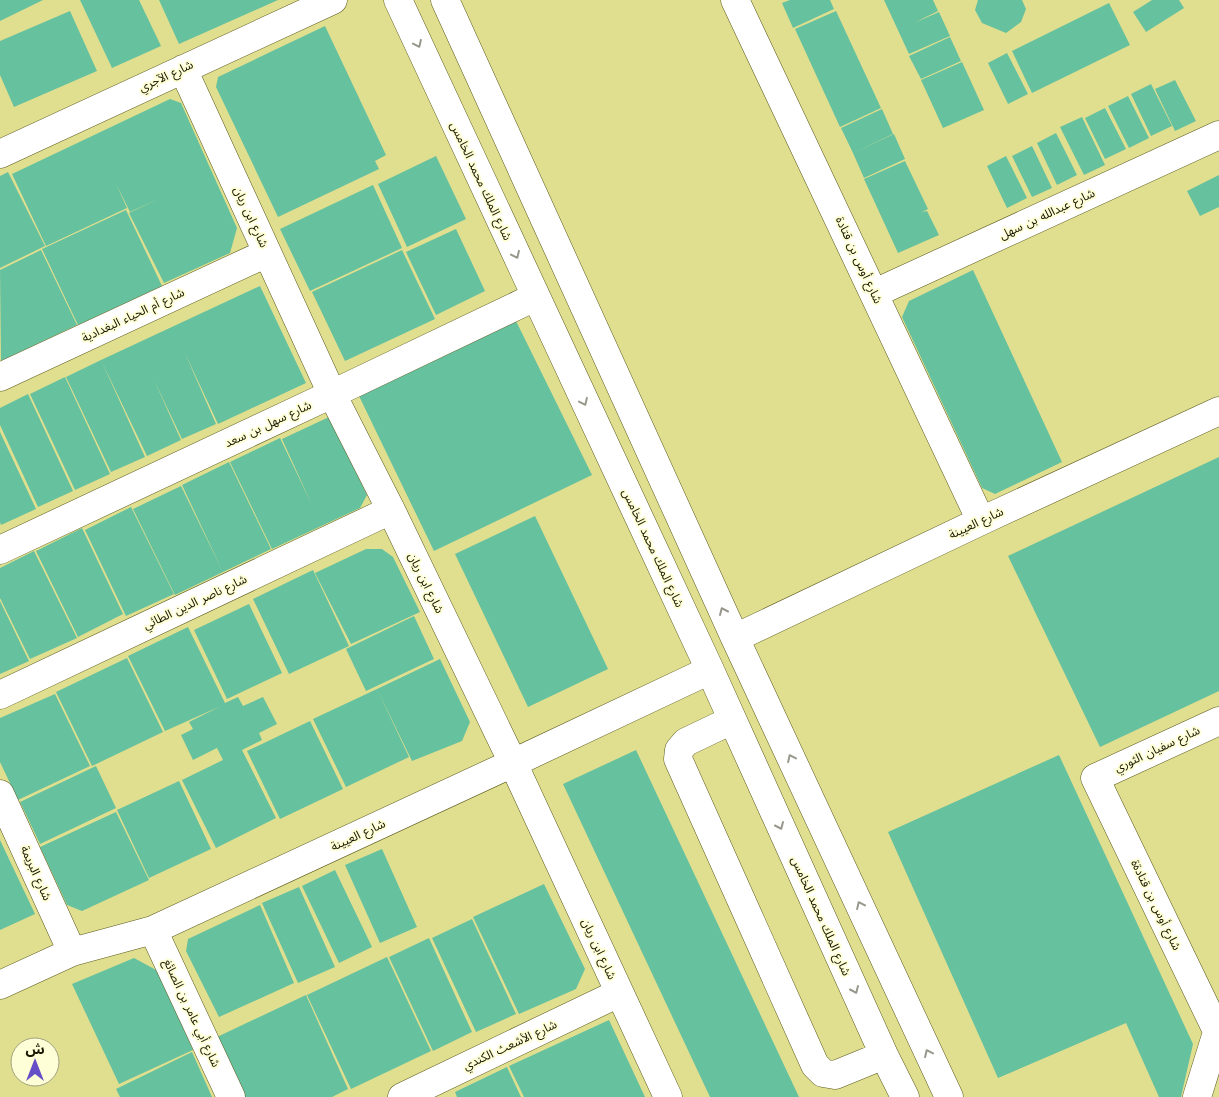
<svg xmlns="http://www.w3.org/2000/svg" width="1219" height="1097" font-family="'Work Sans','Noto Sans Arabic',sans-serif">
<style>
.building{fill:#66c19f}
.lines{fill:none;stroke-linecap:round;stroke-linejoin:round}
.minor-casing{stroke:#5c5a1e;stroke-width:29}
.minor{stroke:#fff;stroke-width:28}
.oneway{stroke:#98978c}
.labels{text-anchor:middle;stroke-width:4;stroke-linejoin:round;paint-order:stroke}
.street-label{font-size:12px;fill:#191700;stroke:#fefed7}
</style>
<rect width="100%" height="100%" fill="#e0df8f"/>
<path class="building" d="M0 0H43L0 21Z
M80 0H139L161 46 112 68Z
M159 0H278L179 44Z
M790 0H830L834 9 793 28 782 3Z
M884 0H933L938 11 914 23 939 12 950 36 909 54Z
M978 0H1022L1026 9 1021 22 1006 33 982 23 975 10Z
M1152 0H1179L1184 8 1146 32 1133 12Z
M1109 3 1130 45 1032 93 1012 51Z
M70 11 97 71 14 107 0 75V41Z
M836 11 881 108 840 127 795 29Z
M325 26 386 155 375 161 379 169 278 217 216 87 218 77Z
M950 37 961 61 921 79 909 56Z
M1007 53 1028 94 1008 104 988 63Z
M962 62 984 110 943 128 921 80Z
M1175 80 1196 121 1175 131 1155 89Z
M1151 84 1172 126 1151 136 1131 94Z
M1128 96 1149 138 1129 148 1108 106Z
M170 99 181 103 237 228 230 253 164 283 129 213 160 198 130 212 116 184 127 208 46 246 12 174Z
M1105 108 1126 149 1105 159 1085 118Z
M882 109 893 134 853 153 841 128Z
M1082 117 1105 165 1084 175 1060 127Z
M1056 133 1077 175 1057 185 1037 143Z
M894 134 905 159 864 178 853 153Z
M1032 146 1052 188 1032 197 1012 156Z
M436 156 466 219 407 247 378 184Z
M1006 156 1027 198 1007 208 987 166Z
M905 161 928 209 922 212 927 211 939 235 898 253 864 179Z
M8 172 45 246 0 268V176Z
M1219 175V207L1200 216 1187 191Z
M373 185 402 248 310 291 280 229Z
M126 210 162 286 78 325 42 249Z
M456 229 485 291 436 315 406 252Z
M41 250 77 325 1 361 0 270Z
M402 250 435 319 345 361 312 292Z
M973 270 1062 462 995 494 982 488 902 317 909 301Z
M260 286 306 383 218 424 184 351 216 424 182 439 154 380 181 440 147 456 101 360Z
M515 319 592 475 434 551 358 394Z
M101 360 145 457 111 472 66 377Z
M65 377 110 474 75 490 30 394Z
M28 394 73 491 38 507 0 425V408Z
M329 417 367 495 360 508 272 549 230 462 280 438 312 505 282 439Z
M0 432 36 509 1 525 0 522Z
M1219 457V691L1100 747 1008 556Z
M229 462 271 549 223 572 182 485Z
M181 486 223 572 175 595 133 509Z
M131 507 174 594 126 616 85 530Z
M535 516 608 669 528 707 455 554Z
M82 528 123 614 78 637 36 551Z
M366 549H382L393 557 420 612 351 644 315 573Z
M34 551 77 638 30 659 0 598V568Z
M313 570 349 646 289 674 253 599Z
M0 601 29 661 0 674Z
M249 604 282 673 227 699 194 630Z
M414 616 434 659 366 691 346 649Z
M188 627 225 703 238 697 243 706 263 697 277 724 259 733 262 740 236 753 242 750 276 818 216 848 182 780 223 760 217 748 193 760 181 735 193 729 189 722 221 706 165 731 128 656Z
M127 658 163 732 92 766 56 692Z
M440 659 470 722 462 741 412 761 377 689Z
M377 689 409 757 346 787 313 719Z
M55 694 90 766 18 800 0 762V718Z
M310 721 343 789 280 819 247 751Z
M636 750 799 1097H710L563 784Z
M1059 755 1193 1044 1181 1097H1159L1126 1023 998 1078 888 832Z
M96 766 116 808 40 844 20 802Z
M179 781 211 849 149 878 117 810Z
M116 812 149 880 82 911 67 905 40 847Z
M0 840 35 914 0 930Z
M382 849 417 927 380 943 345 865Z
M335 870 372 947 339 963 302 886Z
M544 884 585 969 576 989 519 1014 473 917Z
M299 887 335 967 298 983 262 903Z
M260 905 294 983 219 1017 186 951 188 939Z
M472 919 516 1014 476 1032 432 938Z
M429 938 472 1032 433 1051 389 957Z
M387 957 431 1051 391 1070 375 1037 391 1070 351 1089 307 995Z
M134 958 158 971 193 1050 119 1084 72 984Z
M306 995 348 1089 332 1097H243L217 1037Z
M609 1020 645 1097H524L509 1066Z
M192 1052 212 1097H120L116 1089Z
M507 1067 521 1097H457L455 1092Z"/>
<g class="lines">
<defs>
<path id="minor" d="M398 0 710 670 884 1055 905 1097
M445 0 735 638 949 1097
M735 0 981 521
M183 69 332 394 391 510 513 763 668 1097
M0 154 333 0
M875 293 1219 135
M0 377 267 253
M0 550 332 394 535 297
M735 638 981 521 1219 411
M0 695 391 510
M732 720 686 742 679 750 678 759 815 1065 823 1073 835 1075 884 1055
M0 794 72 952
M153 930 231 1097
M0 985 72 952 153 930 513 763 710 670
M1217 1031 1095 778 1219 721
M402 1097 619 993
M1197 1097 1219 1026"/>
</defs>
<use href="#minor" class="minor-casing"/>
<use href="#minor" class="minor"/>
</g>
<defs><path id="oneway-chevron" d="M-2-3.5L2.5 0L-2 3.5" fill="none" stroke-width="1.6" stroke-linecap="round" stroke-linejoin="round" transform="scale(1.25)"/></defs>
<g class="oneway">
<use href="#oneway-chevron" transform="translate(418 44) rotate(65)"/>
<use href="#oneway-chevron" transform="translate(516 255) rotate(65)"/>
<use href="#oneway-chevron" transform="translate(584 402) rotate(65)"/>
<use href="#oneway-chevron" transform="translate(723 611) rotate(-114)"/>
<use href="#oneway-chevron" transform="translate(791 758) rotate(-115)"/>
<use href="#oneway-chevron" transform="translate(780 826) rotate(66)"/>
<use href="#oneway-chevron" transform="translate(860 905) rotate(-115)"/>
<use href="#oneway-chevron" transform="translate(855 990) rotate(66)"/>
<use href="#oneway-chevron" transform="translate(928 1053) rotate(-115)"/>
</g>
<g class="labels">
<g class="street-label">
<text transform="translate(166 76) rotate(-25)" y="4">شارع الآجري</text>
<text transform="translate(481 181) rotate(65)" y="4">شارع الملك محمد الخامس</text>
<text transform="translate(1047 214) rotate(-25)" y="4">شارع عبدالله بن سهل</text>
<text transform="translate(251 217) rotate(65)" y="4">شارع ابن ريان</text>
<text transform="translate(859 260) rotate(65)" y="4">شارع أوس بن قتادة</text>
<text transform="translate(133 315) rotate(-25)" y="4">شارع أم الحياء البغدادية</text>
<text transform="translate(268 424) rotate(-25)" y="4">شارع سهل بن سعد</text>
<text transform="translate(976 523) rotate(-25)" y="4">شارع العيينة</text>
<text transform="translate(653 548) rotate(65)" y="4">شارع الملك محمد الخامس</text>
<text transform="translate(426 583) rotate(64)" y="4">شارع ابن ريان</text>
<text transform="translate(195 602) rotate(-25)" y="4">شارع ناصر الدين الطائي</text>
<text transform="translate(1157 749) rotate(-25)" y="4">شارع سفيان الثوري</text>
<text transform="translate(358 835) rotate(-25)" y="4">شارع العيينة</text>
<text transform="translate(36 873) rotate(66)" y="4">شارع البريمة</text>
<text transform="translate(1156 905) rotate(64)" y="4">شارع أوس بن قتادةة</text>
<text transform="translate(821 916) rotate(66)" y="4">شارع الملك محمد الخامس</text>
<text transform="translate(599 949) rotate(65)" y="4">شارع ابن ريان</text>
<text transform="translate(192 1013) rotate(65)" y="4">شارع أبي عامر بن الصائغ</text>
<text transform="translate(510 1045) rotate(-25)" y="4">شارع الأشعث الكندي</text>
</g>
</g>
<g transform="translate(35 1062)"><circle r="24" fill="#fefed7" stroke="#a2a281"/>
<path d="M0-4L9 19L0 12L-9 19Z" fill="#664ec7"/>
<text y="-8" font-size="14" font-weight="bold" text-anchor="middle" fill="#191700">ش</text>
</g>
</svg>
